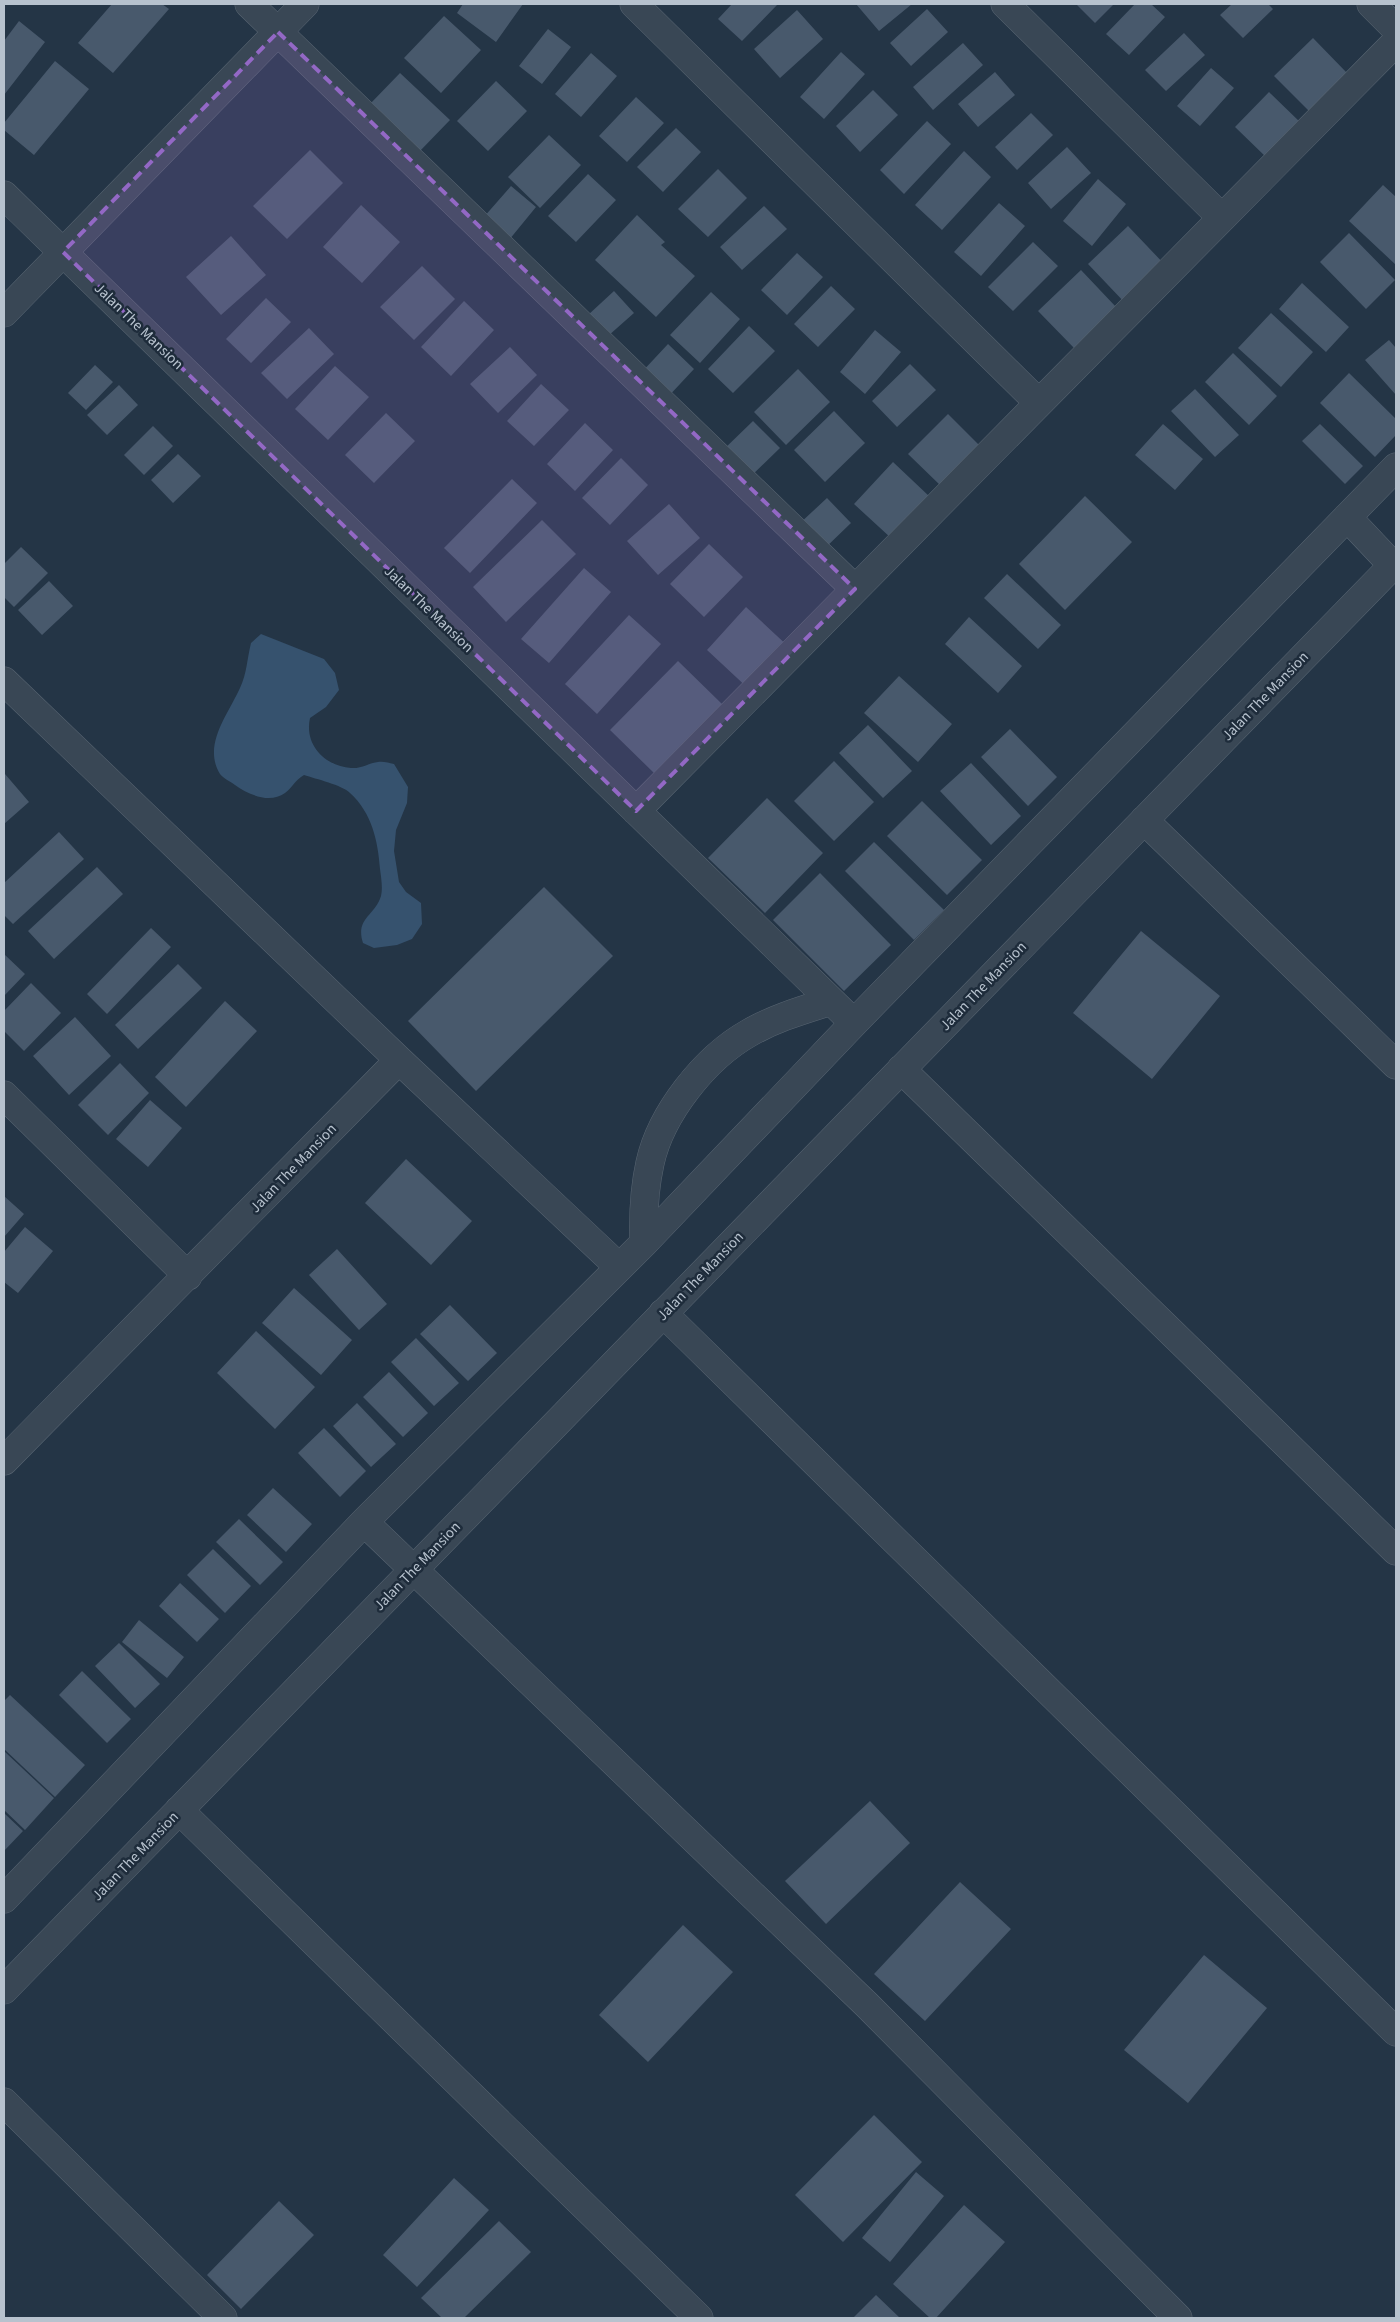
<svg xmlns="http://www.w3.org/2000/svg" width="1400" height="2322" font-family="'Source Sans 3',sans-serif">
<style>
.water{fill:#36526e}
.building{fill:#48596c}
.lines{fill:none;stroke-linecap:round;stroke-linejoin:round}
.minor-casing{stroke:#586572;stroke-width:29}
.minor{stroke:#394755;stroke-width:28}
.marked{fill:#9368c5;fill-opacity:0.2;stroke:#9368c5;stroke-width:4;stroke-dasharray:10 6;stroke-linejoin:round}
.labels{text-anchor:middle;stroke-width:5;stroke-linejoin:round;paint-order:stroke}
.street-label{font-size:15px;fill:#b7c2ce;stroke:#1e2c3b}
</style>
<rect width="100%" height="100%" fill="#243546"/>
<path class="water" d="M261 634 324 659 335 673 339 690 326 707 310 718C304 745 325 766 351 768 361 769 369 763 378 762 383 761 389 763 394 764L408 787 407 803 396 830 394 851 399 882 406 892 421 903 422 924 412 939 397 945 374 948 363 943C355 918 375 916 381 896 383 888 381 877 380 869 378 841 372 813 350 793 342 785 316 779 304 775 294 781 293 787 285 793 270 804 249 795 235 785 231 782 223 778 220 774 202 745 229 713 240 688 247 673 247 659 251 643Z"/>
<path class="building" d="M112 4H162L169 9 113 73 78 43Z
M463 4H523L496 42 457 13Z
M732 4H778L742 41 718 19Z
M856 4H912L879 31Z
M1076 4H1114L1095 23Z
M1135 4H1151L1165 17 1129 55 1106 34Z
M1232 4H1268L1273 9 1243 38 1220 15Z
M927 9 948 32 911 66 890 43Z
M797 10 823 39 780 78 754 49Z
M444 16 481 50 441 93 404 58Z
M19 21 45 42 4 95V41Z
M548 29 571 47 542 84 519 66Z
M1184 33 1205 55 1166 91 1145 70Z
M1313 38 1347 73 1309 111 1274 76Z
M963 43 983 65 933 110 913 87Z
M841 52 865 74 824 119 800 97Z
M591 53 617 76 581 117 555 94Z
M55 61 89 89 34 155 4 130V123Z
M1211 68 1234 88 1200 126 1177 106Z
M995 72 1015 95 978 127 958 104Z
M400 73 450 120 419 152 370 104Z
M496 81 527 111 488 151 457 121Z
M873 90 898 115 860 152 836 126Z
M1269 92 1301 123 1267 158 1235 127Z
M636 97 664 123 627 162 599 136Z
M1031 113 1053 135 1017 170 995 147Z
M927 121 951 144 904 194 880 170Z
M676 128 701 152 663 192 637 167Z
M549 135 581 165 540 208 508 177Z
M1067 147 1091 173 1051 209 1028 183Z
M310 150 343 183 287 239 253 206Z
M964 151 991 177 942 230 915 205Z
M718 169 747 198 708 237 678 209Z
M588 174 616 200 576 242 548 216Z
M1098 179 1126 204 1092 246 1063 221Z
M1383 185 1396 197V265L1349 221Z
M511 186 536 207 509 240 483 218Z
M999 203 1025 226 981 276 954 252Z
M361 205 400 242 362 283 323 247Z
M764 206 787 229 742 270 720 247Z
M637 215 665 242 661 245 695 276 656 317 595 260Z
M1128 226 1167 267 1127 305 1088 264Z
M1349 233 1395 280 1366 309 1320 262Z
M231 236 266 275 221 315 186 277Z
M1033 242 1058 266 1013 311 988 287Z
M797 253 823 277 787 315 761 290Z
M422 266 455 299 414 340 380 307Z
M1081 270 1116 307 1074 348 1038 311Z
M1302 283 1349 327 1326 352 1279 309Z
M831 286 855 309 818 347 794 324Z
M614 291 634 313 608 336 588 315Z
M711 292 740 319 700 363 670 335Z
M266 298 291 322 251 363 226 339Z
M464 301 494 330 451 376 421 347Z
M1271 313 1313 352 1281 387 1238 348Z
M749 326 775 351 733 393 708 369Z
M309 328 334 354 287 399 261 373Z
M875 330 901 352 865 394 840 372Z
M1389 340 1396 348V395L1365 360Z
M668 344 694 369 666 399 640 374Z
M510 347 537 375 498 413 470 384Z
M1233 353 1277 396 1249 425 1205 382Z
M910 364 936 390 897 427 872 401Z
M95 365 113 382 86 410 68 393Z
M335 366 369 397 328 440 295 409Z
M798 369 830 402 786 445 754 412Z
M1349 373 1396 419V435L1375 457 1320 403Z
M541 384 569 410 534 446 507 421Z
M119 385 138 405 107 435 87 415Z
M1195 389 1239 435 1215 457 1171 411Z
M834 411 865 443 825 482 794 450Z
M386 413 415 441 374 483 345 455Z
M948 414 981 447 942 487 908 454Z
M753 421 780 448 748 479 721 452Z
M585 423 613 450 575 491 547 464Z
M1163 424 1203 459 1175 490 1135 455Z
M1320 424 1363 466 1345 484 1302 441Z
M153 426 173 446 144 475 124 455Z
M178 454 201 476 173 503 151 480Z
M621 458 648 485 610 525 582 498Z
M893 462 930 497 891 538 854 504Z
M512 479 537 503 470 573 444 548Z
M1085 496 1132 542 1065 610 1019 564Z
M827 498 851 523 822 551 798 525Z
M669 504 700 538 658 575 627 541Z
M542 520 576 554 506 622 473 587Z
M709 544 743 577 704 617 670 584Z
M21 547 48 573 14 607 4 597V564Z
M584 568 611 592 549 663 521 639Z
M1007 574 1061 625 1038 649 984 598Z
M49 581 73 606 42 635 18 610Z
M746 607 791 649 751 691 707 650Z
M629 615 661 644 597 714 565 684Z
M969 617 1022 666 998 693 945 644Z
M678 661 722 704 654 773 610 730Z
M899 676 952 724 918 762 864 713Z
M868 725 912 771 883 798 839 753Z
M1010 729 1057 777 1028 806 981 757Z
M834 761 874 802 834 841 794 801Z
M971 763 1021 816 991 845 940 791Z
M5 774 29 802 4 824V775Z
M767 798 823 853 765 913 708 858Z
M922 801 982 860 947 895 887 836Z
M59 832 84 859 13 924 4 915V883Z
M874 842 944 910 914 940 845 871Z
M97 867 123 894 54 959 28 931Z
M820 873 891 945 844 991 773 920Z
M544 887 613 956 476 1091 408 1021Z
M151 928 171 947 107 1014 87 994Z
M1141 931 1220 996 1152 1079 1073 1013Z
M4 954 25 974 4 996Z
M178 964 202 988 138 1049 115 1025Z
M31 983 61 1013 24 1051 4 1031V1011Z
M225 1001 257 1031 186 1107 155 1077Z
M75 1017 111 1056 69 1095 33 1056Z
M120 1063 149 1093 108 1135 78 1105Z
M150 1100 182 1128 148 1167 116 1139Z
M406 1159 472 1221 431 1265 365 1203Z
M4 1196 24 1214 4 1237Z
M25 1227 53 1251 18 1293 4 1282V1252Z
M337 1249 387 1304 359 1330 309 1275Z
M294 1288 352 1340 321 1375 262 1323Z
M450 1305 497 1353 468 1381 420 1334Z
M256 1331 315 1387 275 1429 217 1373Z
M416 1338 459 1383 434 1406 391 1362Z
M389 1372 428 1413 403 1437 363 1397Z
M357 1403 396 1444 371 1467 333 1426Z
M324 1428 366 1471 340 1497 298 1453Z
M273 1488 312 1524 286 1552 247 1515Z
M239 1519 283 1562 260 1585 216 1542Z
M213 1549 251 1586 225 1613 187 1575Z
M180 1583 219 1619 197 1642 159 1606Z
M139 1620 184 1657 167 1678 122 1642Z
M119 1643 160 1684 135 1708 95 1666Z
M82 1671 131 1719 107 1743 59 1695Z
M10 1695 85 1765 55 1797 4 1749V1701Z
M4 1751 54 1798 25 1830 4 1810Z
M870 1801 910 1843 826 1924 785 1881Z
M4 1813 23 1831 4 1851Z
M960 1882 1011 1929 925 2021 874 1974Z
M683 1925 733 1972 648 2062 599 2015Z
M1204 1955 1267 2008 1188 2103 1124 2050Z
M874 2115 922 2162 843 2242 795 2195Z
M916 2172 944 2196 890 2262 862 2238Z
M454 2178 489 2210 417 2287 383 2255Z
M279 2201 314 2235 241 2309 207 2275Z
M964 2205 1005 2242 936 2318H930L893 2284Z
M499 2221 531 2252 464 2318H442L421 2298Z
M876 2295 900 2318H853Z"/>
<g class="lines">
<defs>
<path id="minor" d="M249 4 855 589
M634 4 1039 403
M1005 4 1222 218
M1371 4 1396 29
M4 195 854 1023
M4 313 305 4
M1347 517 1396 569
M4 681 399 1060 619 1267
M636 811 1396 42
M1144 820 1396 1065
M901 1069 1396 1551
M4 1095 188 1276
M644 1243C643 1216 644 1190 650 1163 661 1113 705 1058 749 1033 775 1018 803 1010 831 1001
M663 1313 1396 2032
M4 1461 399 1060
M364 1522 867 2005 1178 2318
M179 1810 699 2318
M4 1899 364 1522 644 1243 854 1023 1396 467
M4 1990 1396 562
M4 2102 223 2318"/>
</defs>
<use href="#minor" class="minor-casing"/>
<use href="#minor" class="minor"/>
</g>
<path class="marked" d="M278 32 855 589 636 811 63 252Z"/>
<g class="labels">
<g class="street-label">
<text transform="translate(139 326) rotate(44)" y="5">Jalan The Mansion</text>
<text transform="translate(429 609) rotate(44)" y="5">Jalan The Mansion</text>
<text transform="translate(1265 696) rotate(-46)" y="5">Jalan The Mansion</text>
<text transform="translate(983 986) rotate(-46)" y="5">Jalan The Mansion</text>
<text transform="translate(293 1168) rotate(-46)" y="5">Jalan The Mansion</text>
<text transform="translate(700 1276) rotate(-46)" y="5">Jalan The Mansion</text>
<text transform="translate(417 1566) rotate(-46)" y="5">Jalan The Mansion</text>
<text transform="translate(135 1856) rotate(-46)" y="5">Jalan The Mansion</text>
</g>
</g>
<rect width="1400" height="2322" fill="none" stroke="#b7c2ce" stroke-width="10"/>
</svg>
